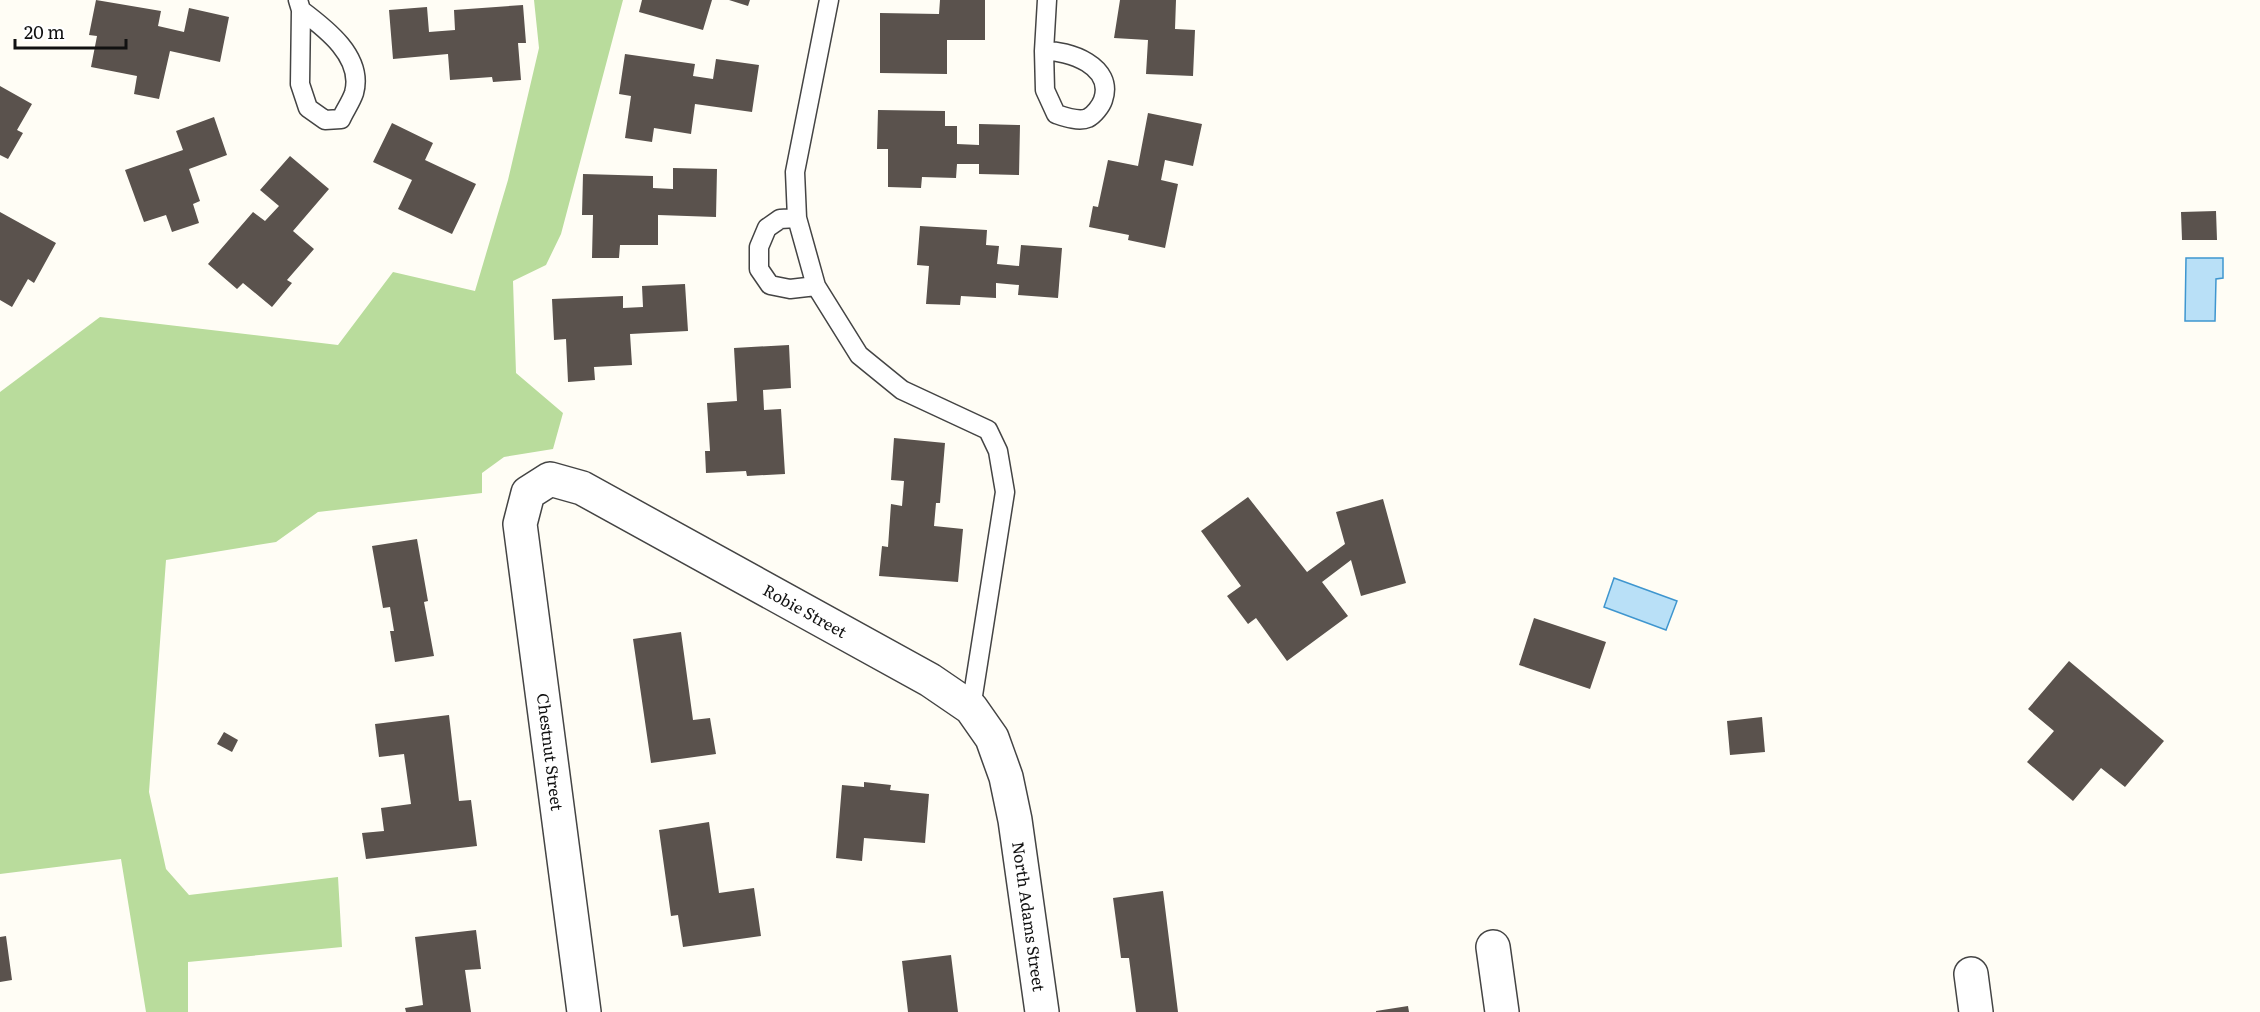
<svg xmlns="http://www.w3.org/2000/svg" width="2260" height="1012" font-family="Literata,serif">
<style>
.forest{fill:#b9dc9c}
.water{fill:#b9e0f7;stroke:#3f96cf;stroke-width:1.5}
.building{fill:#5a524d}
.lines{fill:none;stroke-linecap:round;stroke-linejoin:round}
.service-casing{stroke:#444;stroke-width:21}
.minor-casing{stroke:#444;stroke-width:36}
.service{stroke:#fff;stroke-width:18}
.minor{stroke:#fff;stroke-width:33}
.labels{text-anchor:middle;stroke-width:6;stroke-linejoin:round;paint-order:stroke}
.street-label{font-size:16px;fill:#111;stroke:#fff}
</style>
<rect width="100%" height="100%" fill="#fffdf5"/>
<path class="forest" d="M534 0H623L561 234 546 265 513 281 516 373 563 413 553 449 504 457 482 473V493L318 512 276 542 166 560 149 792 166 869 189 895 338 877 342 947 188 962V1012H146L121 859 0 874V392L100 317 338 345 393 272 475 291 508 180 539 48Z"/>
<path class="water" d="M2186 258H2223V278L2216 279 2215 321H2185Z
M1614 578 1677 601 1666 630 1604 607Z"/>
<path class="building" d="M96 0 161 11 158 26 184 32 189 8 229 17 220 62 170 51 159 99 134 94 137 76 91 67 97 36 89 35Z
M642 0H712L703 30 639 12Z
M729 0H750L748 6Z
M940 0H985V40H947V74L880 73V13L939 14Z
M1120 0H1176L1175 29 1195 30 1193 76 1146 74 1148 40 1114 38Z
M523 5 526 43H518L521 80 493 82 492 77 450 80 448 54 393 59 389 10 427 7 429 32 455 30 454 10Z
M625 54 695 64 693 76 713 79 716 59 759 65 752 112 695 104 691 134 654 128 652 142 625 138 631 96 619 94Z
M0 86 32 104 17 130 23 133 8 159 0 155Z
M878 110 945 111V126H957V144L979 145V124L1020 125 1019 175 979 174V164H957L956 178 922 177 921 188 888 187V149H877Z
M1148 113 1202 124 1193 166 1165 160 1161 180 1178 184 1165 248 1128 240 1129 235 1089 227 1093 206 1098 207 1108 160 1138 166Z
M214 117 227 155 189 169 200 201 193 204 199 223 172 232 166 215 144 222 125 170 183 150 176 131Z
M392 123 433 143 425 160 476 184 452 234 398 209 412 180 373 162Z
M290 156 329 189 293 231 314 249 287 280 292 283 272 307 243 283 237 289 208 264 253 212 265 221 279 206 260 190Z
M673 168 717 169 716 217 658 215V245H620L619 258H592L593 215H582L583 174 653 176V188L673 189Z
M2216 211 2217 240H2182L2181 212Z
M0 212 56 243 34 283 28 279 12 307 0 300Z
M920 226 987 230 986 245 999 246 997 264 1019 266 1021 245 1062 248 1058 298 1018 295 1019 285 996 283V298L961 296 960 305 926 304 929 266 917 265Z
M685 284 688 331 630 334 632 365 594 367 595 380 568 382 566 339 554 340 552 299 623 296V308L643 307 642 286Z
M789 345 791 388 763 390 764 410 781 409 785 474 747 476 746 471 706 473 705 451H710L707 403 737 401 734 348Z
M894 438 945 443 940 503H936L934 526 963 529 958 582 879 576 882 546 888 547 891 504 902 506 904 481 891 480Z
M1248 497 1307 572 1345 544 1336 512 1383 499 1406 583 1361 596 1351 560 1322 582 1348 616 1287 661 1256 618 1248 624 1227 596 1241 586 1201 531Z
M417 539 428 601 424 602 434 656 395 662 390 631H394L390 607 383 608 372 546Z
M1534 618 1606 642 1590 689 1519 665Z
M681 632 693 720 710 718 716 754 651 763 633 639Z
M2069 661 2164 741 2125 787 2101 768 2073 801 2027 762 2054 731 2028 709Z
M449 715 459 801 471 800 477 846 366 859 362 833 384 831 381 808 411 804 404 754 379 757 375 724Z
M1762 717 1765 752 1730 755 1727 721Z
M224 732 238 740 232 752 217 744Z
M864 782 891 785 890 790 929 794 925 843 864 838 862 861 836 858 842 785 864 787Z
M709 822 719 893 754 888 761 936 683 947 678 915 671 916 659 830Z
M1163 891 1178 1012H1136L1129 958H1121L1113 898Z
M476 930 481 969 465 970 471 1012H406L405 1008 423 1005 415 937Z
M6 936 12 980 0 982V937Z
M951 955 958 1012H908L902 961Z
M1408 1006 1409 1012H1376V1011Z"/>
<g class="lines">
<defs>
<path id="service" d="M298 0 301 10 300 84 308 108 325 120 341 119C345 110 351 102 354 93 364 57 325 28 301 10
M829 0 795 172 797 218 816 286 859 355 902 390 988 430 998 451 1005 492 971 708
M1044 51C1068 50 1115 66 1103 100 1101 106 1094 115 1088 118 1079 122 1065 117 1056 114L1045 90 1044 51 1047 0
M797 218 780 219 767 228 759 247V269L770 285 790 289 816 286"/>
<g id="minor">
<path d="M1493 947 1502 1012"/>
<path d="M1971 974 1976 1012"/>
<path id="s1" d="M584 1012 520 524 528 493 550 479 582 488 930 680 971 708 992 738 1006 777 1015 820 1042 1012"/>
</g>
</defs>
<use href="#service" class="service-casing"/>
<use href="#minor" class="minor-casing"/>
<use href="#service" class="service"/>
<use href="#minor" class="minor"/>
</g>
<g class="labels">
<g class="street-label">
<text dy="6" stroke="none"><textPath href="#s1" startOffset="838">Robie Street</textPath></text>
<text transform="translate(550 752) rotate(83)" y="6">Chestnut Street</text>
<text dy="6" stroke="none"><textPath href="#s1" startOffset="1250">North Adams Street</textPath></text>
</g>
</g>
<path d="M15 39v9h111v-9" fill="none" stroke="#111111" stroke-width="3"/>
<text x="24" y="39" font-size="18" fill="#111111" stroke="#ffffff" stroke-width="4.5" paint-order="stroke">20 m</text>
</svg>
